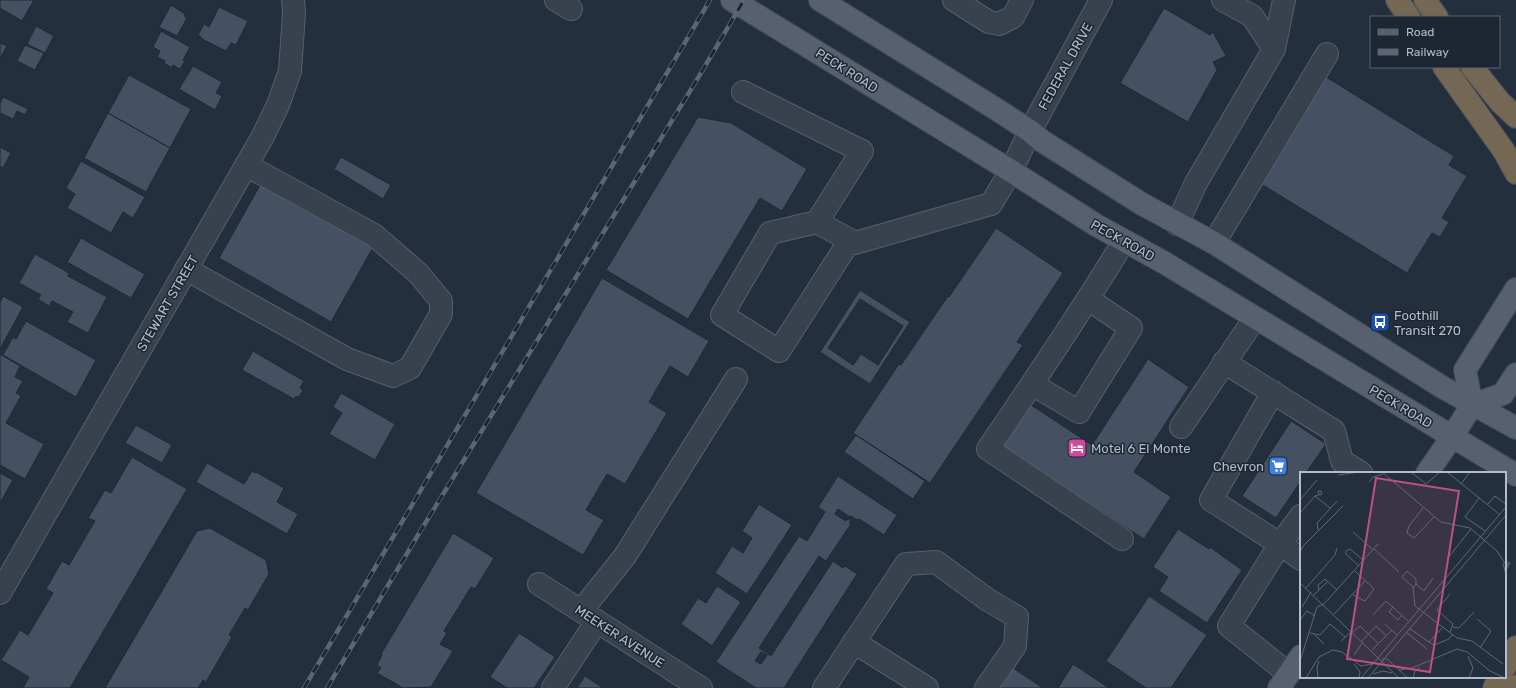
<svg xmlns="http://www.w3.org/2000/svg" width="1516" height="688" font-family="Rubik,sans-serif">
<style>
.building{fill:#455162;stroke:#1f2835;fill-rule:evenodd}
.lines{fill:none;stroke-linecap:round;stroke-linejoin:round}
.minor-casing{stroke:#565f6c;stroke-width:24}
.major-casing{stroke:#414a57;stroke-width:24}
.highway-casing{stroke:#434c59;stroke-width:24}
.minor{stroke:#38414e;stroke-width:22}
.major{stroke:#56606e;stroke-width:22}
.highway{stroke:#746855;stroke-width:22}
.rail-casing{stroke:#5a6575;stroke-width:4.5}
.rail{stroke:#1d2633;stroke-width:3;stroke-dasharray:9;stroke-linecap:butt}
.labels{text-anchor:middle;stroke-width:3;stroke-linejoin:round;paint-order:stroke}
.street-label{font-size:13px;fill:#b4bcc9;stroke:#1d2633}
.poi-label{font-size:13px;fill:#b4bcc9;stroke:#1d2633;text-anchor:start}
.inset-road{fill:none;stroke:#5e6776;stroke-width:1}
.view{fill:#bd5182;fill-opacity:0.15;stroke:#bd5182;stroke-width:2}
.inset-edge{fill:none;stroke:#b4bcc9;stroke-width:2}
</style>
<rect width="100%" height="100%" fill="#242f3e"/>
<path class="building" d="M0 0H34L22 21 0 8Z
M171 5 185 14 184 16 187 18 177 36 159 27Z
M219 7 248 21 236 45 231 43 226 51 202 39V38L198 35 204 24 209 27Z
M1164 8 1210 35 1213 32 1226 56 1213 62 1217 70 1188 122 1120 83Z
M36 26 54 36 45 53 27 44Z
M161 31 190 47 183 60 185 61 180 69 173 65 172 68 164 63 165 61 157 57 160 51 153 47Z
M0 43 7 46 0 59Z
M25 45 44 53 35 70 17 61Z
M193 66 222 82 216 93 222 96 215 110 179 89Z
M129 75 191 109 170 148 108 113Z
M1326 77 1454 156 1449 165 1467 176 1442 218 1449 222 1440 237 1432 233 1407 273 1261 184Z
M3 97 28 109 25 115 17 111 13 119 0 113V104Z
M108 113 170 148 146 192 84 158Z
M698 117 731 123 807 169 782 211 760 198 688 319 606 270Z
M0 147 11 153 3 168 0 166Z
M341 157 391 185 383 199 334 169Z
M81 161 145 197 133 218 123 212 111 233 67 208 75 194 66 188Z
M263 180 375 244 331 322 219 258Z
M996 228 1063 273 1017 342 1023 345 930 483 853 433 899 364 901 365 948 296 949 297Z
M81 238 145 274 131 298 67 262Z
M35 254 69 273 68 276 107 297 88 333 67 322 73 312 52 301 49 306 38 299 41 295 19 283Z
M602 278 709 341 688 377 670 366 649 402 667 413 625 484 607 474 586 510 604 520 583 555 476 493Z
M860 290 910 322 870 384 820 352ZM860 299 903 326 878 365 861 354 853 365 828 348Z
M3 296 23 307 0 349V303Z
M26 321 96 360 76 397 3 355 13 337 16 339Z
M253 351 304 381 300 388 303 390 299 397 296 396 294 399 242 370Z
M0 354 20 366 15 377 23 381 16 393 21 396 6 423 44 444 25 479 0 465Z
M1148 359 1189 387 1134 472 1171 497 1144 539 1000 445 1028 403 1092 445Z
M341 393 395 424 375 460 329 434 342 413 333 407Z
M1291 421 1326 444 1306 473H1301V481L1276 518 1242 496Z
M136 425 172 445 162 463 125 443Z
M856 435 925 481 913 499 844 452Z
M132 457 187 489 70 688H23L29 677 1 660 20 630 28 635 53 593 46 589 62 561 69 565 95 521 88 518 105 490 111 493Z
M207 463 244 484 252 471 255 473 256 472 284 488 277 502 298 514 287 534 196 482Z
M0 473 13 480 0 503Z
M838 476 897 515 884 535 859 519 857 520 851 516 850 517 838 509 835 514 846 521 847 519 851 521 849 523 851 524 826 561 819 556 759 648 771 656 833 561 843 568 845 566 857 574 784 688H756L716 662 799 536 807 541 825 512 818 507ZM761 652 767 655 761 664 755 661Z
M759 504 792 525 747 594 715 573 732 546 743 553 752 538 742 531Z
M210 528 266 560 269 574 248 610 245 608 229 635 232 637 206 682 203 680 198 688H105L197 531Z
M1178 529 1209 549 1210 547 1242 570 1207 623 1159 591 1168 577 1153 567Z
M453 533 494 558 475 589 471 587 444 631 447 633 440 644 453 651 431 687 403 688 377 673 381 668 377 665 382 655 381 654Z
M1505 559 1512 563 1505 573Z
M717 586 741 602 712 646 681 624 698 598 706 603Z
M1149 596 1207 635 1171 688H1146L1106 661Z
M519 633 555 657 534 688H507L490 677Z
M1073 664 1109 688H1058Z
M1013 668 1043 688H1000Z
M585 676 603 688H577Z"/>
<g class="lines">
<defs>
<path id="minor" d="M556 0 571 9
M954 0 989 22 999 24 1013 17 1022 0
M1274 49 1284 0
M743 92 862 151 817 222 855 243 991 204 1011 171 1030 131 1101 0
M817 222 770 233 722 315 779 351 850 240
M1177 224 1196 183 1274 49 1252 16 1223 0
M1214 243 1327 54
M186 269 347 359 393 376 410 368 441 314V301L418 273 374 235 246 165
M1224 362 1334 431 1342 461 1361 473
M1032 384 1079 412 1131 328 1088 299
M1273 392 1211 500 1280 544 1301 559
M1181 427 1255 318
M1122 539 988 449C1035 380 1081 312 1124 241
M539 584 701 688
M0 593 263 136 278 105 290 71 294 13 293 0
M581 611 625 556 736 379
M854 642 927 688
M1289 674 1229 626 1280 544 1301 516
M553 688 597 621
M824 688 906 564 936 562 988 600 1017 617 1015 646 986 688"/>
<path id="major" d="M732 0 1011 171 1096 225 1163 262 1516 475
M820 0 996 109 1030 131 1042 141 1142 204 1214 243 1442 387 1516 428
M1472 405 1465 370 1516 289
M1427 473 1452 437 1472 405 1503 394 1516 374
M1279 688 1301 656"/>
<path id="highway" d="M1397 0 1409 17
M1425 0 1437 17
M1444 67 1504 151 1516 173
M1472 67 1500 102 1516 117
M1505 667 1516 647
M1494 688 1500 677
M1515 688 1516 686"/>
</defs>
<use href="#minor" class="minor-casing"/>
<use href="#major" class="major-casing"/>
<use href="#highway" class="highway-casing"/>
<use href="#minor" class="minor"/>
<use href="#major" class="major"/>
<use href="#highway" class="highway"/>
<defs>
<path id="rail" d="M304 688 710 0
M327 688 418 535 698 78 744 0"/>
</defs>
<use href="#rail" class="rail-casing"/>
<use href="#rail" class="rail"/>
</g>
<defs>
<symbol id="bus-square" viewBox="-11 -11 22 22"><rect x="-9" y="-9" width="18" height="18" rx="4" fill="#1a4fb4" stroke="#1d2633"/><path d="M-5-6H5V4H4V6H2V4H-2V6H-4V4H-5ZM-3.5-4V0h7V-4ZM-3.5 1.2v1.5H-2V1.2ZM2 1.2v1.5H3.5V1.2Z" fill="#fff"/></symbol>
<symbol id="hotel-square" viewBox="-11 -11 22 22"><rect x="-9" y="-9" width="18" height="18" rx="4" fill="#d1479c" stroke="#1d2633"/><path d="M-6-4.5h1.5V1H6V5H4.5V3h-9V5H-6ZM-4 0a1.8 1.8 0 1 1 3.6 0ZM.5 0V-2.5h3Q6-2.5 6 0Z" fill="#fff"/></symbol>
<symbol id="supermarket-square" viewBox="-11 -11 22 22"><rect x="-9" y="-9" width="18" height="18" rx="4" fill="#3f7fe0" stroke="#1d2633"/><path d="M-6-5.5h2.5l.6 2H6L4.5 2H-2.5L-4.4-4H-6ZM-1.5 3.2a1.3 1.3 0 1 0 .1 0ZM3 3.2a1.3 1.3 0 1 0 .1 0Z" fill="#fff"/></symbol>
</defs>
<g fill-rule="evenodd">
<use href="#bus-square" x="1369" y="311" width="22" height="22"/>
<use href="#hotel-square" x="1066" y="437" width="22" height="22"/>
<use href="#supermarket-square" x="1267" y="455" width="22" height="22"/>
</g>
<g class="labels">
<g class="street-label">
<text transform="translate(1065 66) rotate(-61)" y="5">FEDERAL DRIVE</text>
<text transform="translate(847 70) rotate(32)" y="5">PECK ROAD</text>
<text transform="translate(1123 240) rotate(29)" y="5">PECK ROAD</text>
<text transform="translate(167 303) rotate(-60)" y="5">STEWART STREET</text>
<text transform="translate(1401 406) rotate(31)" y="5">PECK ROAD</text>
<text transform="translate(620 636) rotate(33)" y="5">MEEKER AVENUE</text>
</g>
<g class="poi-label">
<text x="1394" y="320">Foothill<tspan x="1394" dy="15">Transit 270</tspan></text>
<text x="1091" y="453">Motel 6 El Monte</text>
<text x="1264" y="471" text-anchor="end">Chevron</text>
</g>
</g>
<g transform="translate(1300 472)">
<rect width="206" height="206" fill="#242f3e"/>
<path class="inset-road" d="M82 0 141 50 170 56 197 79 206 93M111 0 126 12 140 0M147 0 199 42M38 3 59 0M69 10 73 5 83 2M161 12 170 0M15 24 30 36M179 26 165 45 185 59M0 28 17 8M187 33 195 24 206 32M123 36 109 54 107 61 114 66 134 45M0 41 15 24 22 22 21 19H18L19 22M18 58 17 51 37 29M53 60 73 78M74 77 99 100M0 80 4 73 43 34M147 87 171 57M203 91 206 103M59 94 46 82V79L50 77 64 89M133 106 124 119 116 112 113 116 115 134 157 166 172 169 203 192M0 111 99 206M6 116 35 83 37 76M114 116 102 105 107 99 116 107V112M19 118 18 113 25 107 37 118M14 123 28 109M53 123 65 129 74 117 55 99M2 135 11 120M93 135 89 140 98 148 102 143M34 142 65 109M73 143 86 129 108 149M177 147 191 159 180 176M0 148 7 139 15 144M85 152 97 163M153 155 159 156 174 140M109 156 129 170 143 155M53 160 60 154 78 171M106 160 127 177M150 160 153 152 137 138 150 122M10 161 20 163 30 152 45 165M15 163 24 172M41 169 52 159M62 169 76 154 87 164M129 170 134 173 149 167 153 162M72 178 92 158M54 183 63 170M168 184 173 196 169 206M82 187H87L108 206M0 189 17 135 24 132 78 72M54 192 60 200 59 206M99 198 112 196 157 177 167 180 190 199 205 206M73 202 83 199 92 201M6 206 19 185 33 178 42 180 61 194 72 192M18 206 17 196 19 189M61 206 206 35M68 206 206 43M113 206 115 199 120 195"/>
<path class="view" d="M76 6 159 19 130 200 47 187Z"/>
<rect width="206" height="206" class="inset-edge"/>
</g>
<rect x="1370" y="16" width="130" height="52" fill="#1d2633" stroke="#59626f"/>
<rect x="1378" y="29" width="20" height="6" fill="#56606e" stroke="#59626f"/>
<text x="1406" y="36" font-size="12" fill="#b4bcc9">Road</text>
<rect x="1378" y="49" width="20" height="6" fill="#5a6575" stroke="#59626f"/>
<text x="1406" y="56" font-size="12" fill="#b4bcc9">Railway</text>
</svg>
